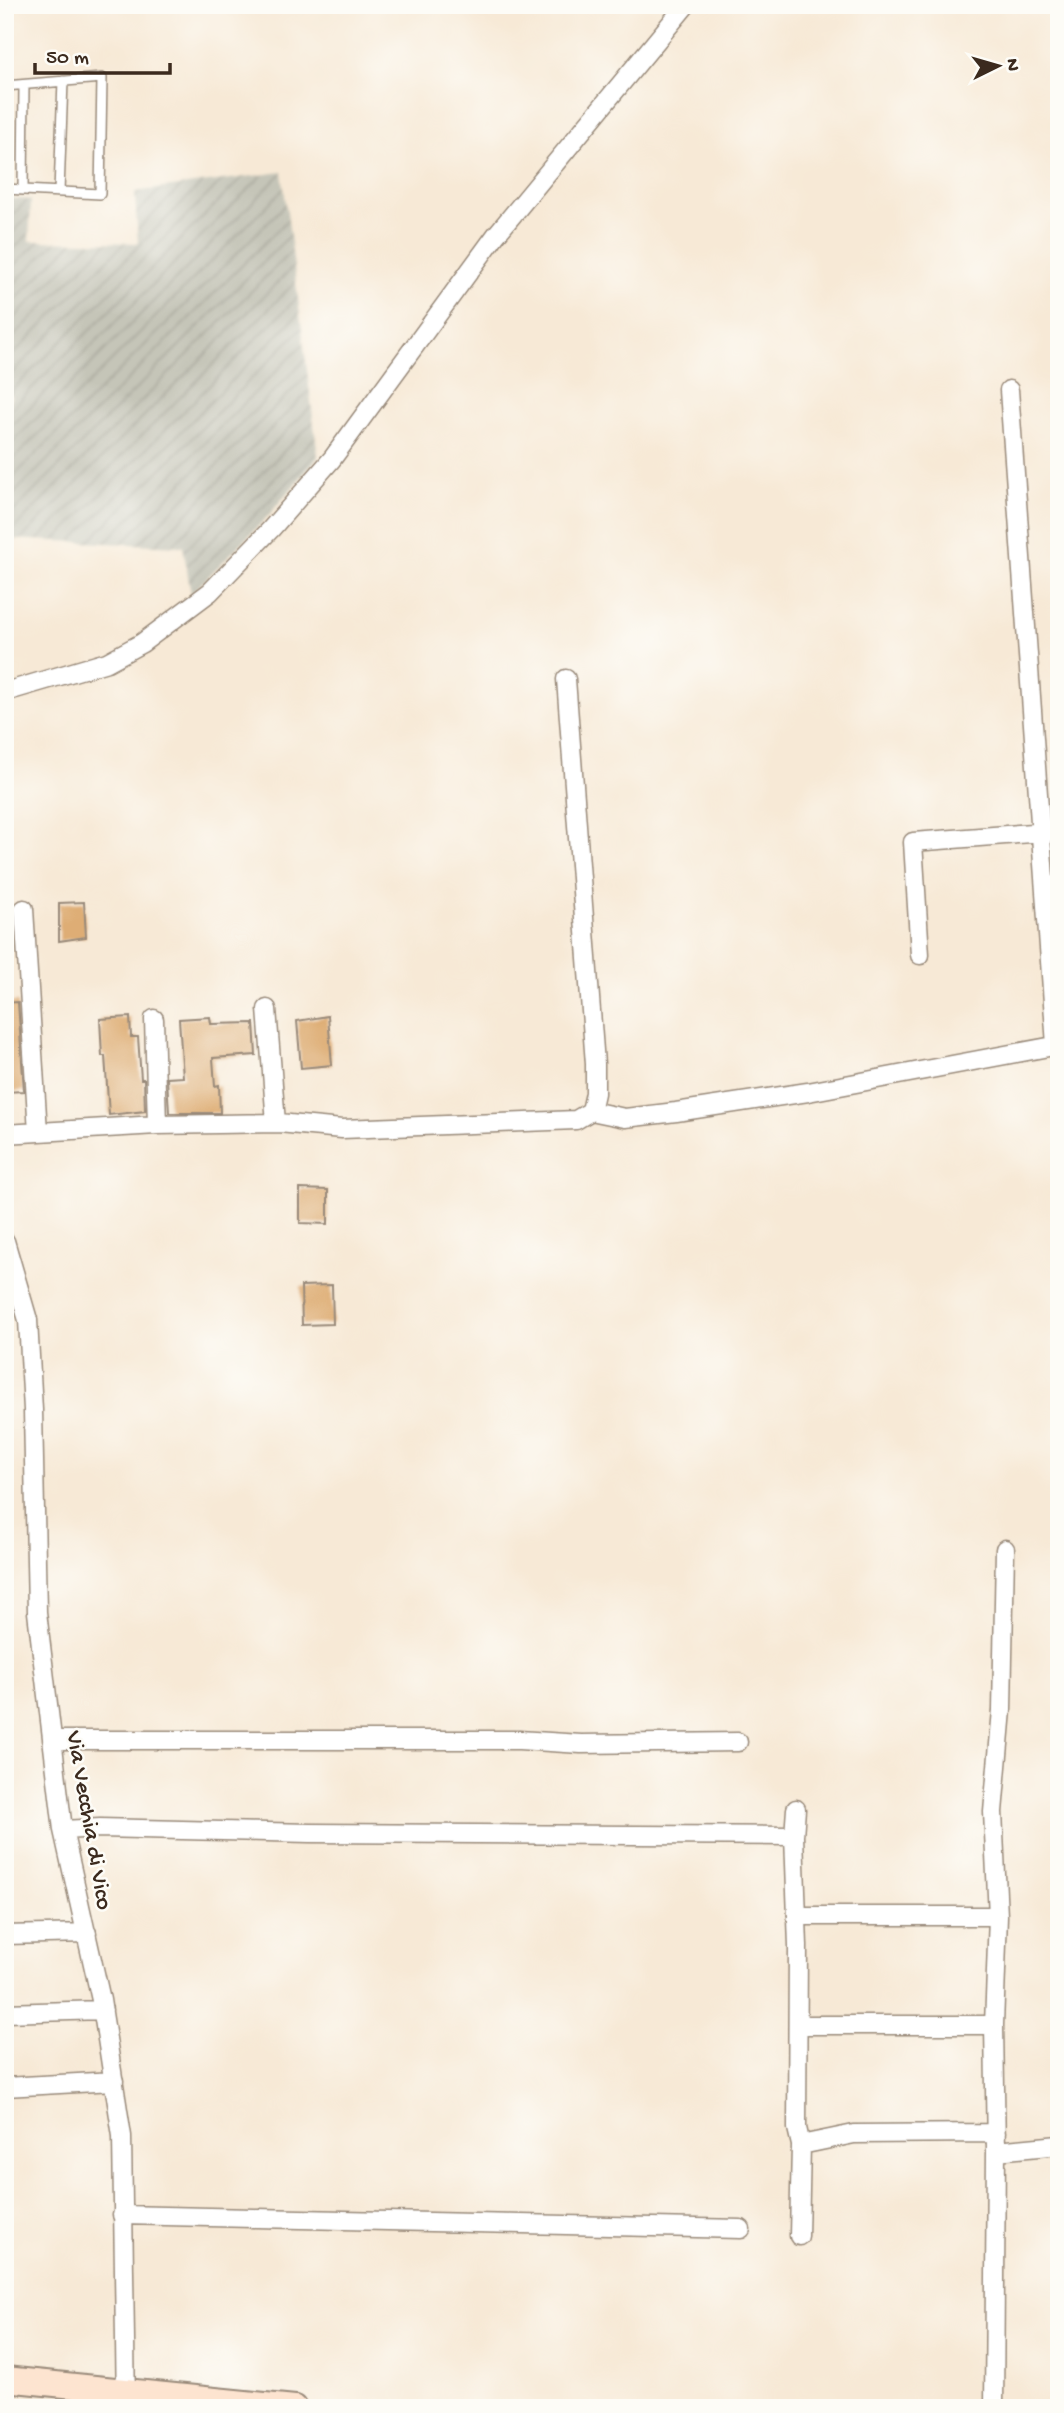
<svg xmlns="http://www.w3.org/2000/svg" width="1064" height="2413" font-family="'Gochi Hand',sans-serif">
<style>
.industrial{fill:url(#industrial-furrows)}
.building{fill:#dead74}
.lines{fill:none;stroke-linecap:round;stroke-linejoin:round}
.service-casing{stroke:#998a7a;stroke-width:12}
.minor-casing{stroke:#998a7a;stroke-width:21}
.secondary-casing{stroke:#998a7a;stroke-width:28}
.service{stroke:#fff;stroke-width:9}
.minor{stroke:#fff;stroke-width:18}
.secondary{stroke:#fde4d0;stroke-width:24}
.labels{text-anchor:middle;stroke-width:5;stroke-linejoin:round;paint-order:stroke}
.street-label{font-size:24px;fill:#3b2a1e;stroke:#fdfcf7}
</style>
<defs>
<pattern id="industrial-furrows" width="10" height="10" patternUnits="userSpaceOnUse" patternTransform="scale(1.75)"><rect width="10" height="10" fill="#c5c5b8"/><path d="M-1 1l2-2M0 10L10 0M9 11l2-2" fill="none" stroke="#aaa99e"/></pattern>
</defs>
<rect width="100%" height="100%" fill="#fdfcf7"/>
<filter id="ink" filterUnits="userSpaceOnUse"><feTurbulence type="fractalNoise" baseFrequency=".0143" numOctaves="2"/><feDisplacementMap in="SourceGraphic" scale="14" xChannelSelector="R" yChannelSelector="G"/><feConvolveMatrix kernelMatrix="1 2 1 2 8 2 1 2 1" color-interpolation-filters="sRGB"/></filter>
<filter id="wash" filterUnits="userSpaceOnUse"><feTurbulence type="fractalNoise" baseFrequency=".00686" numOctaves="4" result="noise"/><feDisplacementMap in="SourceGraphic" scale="28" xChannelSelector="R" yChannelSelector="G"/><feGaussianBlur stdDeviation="1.57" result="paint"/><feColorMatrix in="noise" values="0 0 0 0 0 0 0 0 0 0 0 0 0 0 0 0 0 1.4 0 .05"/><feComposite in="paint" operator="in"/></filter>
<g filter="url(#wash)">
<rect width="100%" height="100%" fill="#f7e9d6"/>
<path class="industrial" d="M282 172 318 457 267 517 191 594 183 546 5 539V463L11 395 5 394V198L31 200 29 241 138 243 135 192Z"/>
<g id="blocks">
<path class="building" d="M84 902 86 937 59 941V903Z
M18 1002 24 1091 5 1092V1003Z
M328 1016 332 1065 301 1068 297 1021Z
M130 1017 131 1037H138L141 1079H144L145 1111 109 1115 105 1056H102L100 1019Z
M210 1017 211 1024 254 1023 256 1055 213 1058 215 1086 219 1085 220 1113H169L167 1078 183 1077 179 1019Z
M300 1189 328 1190V1224L300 1223Z
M332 1285 333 1324 302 1325 301 1286Z"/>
</g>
</g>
<g filter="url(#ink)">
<use href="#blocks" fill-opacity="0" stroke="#998a7a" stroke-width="2"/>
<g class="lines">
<defs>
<path id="service" d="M5 86 102 78 100 194 5 189
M23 190 24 85
M59 192 63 81"/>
<path id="minor" d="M1009 390 1056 1045
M5 692 107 662 142 643 210 592 271 529 332 459 496 235 686 5
M24 909 38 1132
M920 955 913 842 1059 831
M267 1009 276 1123
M154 1019 157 1125
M591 1111 625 1118 676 1112 808 1092 1059 1045
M5 1134 157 1125 279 1123 342 1129 576 1120 591 1111 595 1093V1064L566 679
M5 1241 28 1320 33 1410 37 1612 63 1830 101 2000 122 2136 126 2408
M52 1740H519L581 1744 738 1742
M796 1809 794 1836 798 1946 797 2128 801 2145 799 2236
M63 1830 100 1828 310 1833 794 1836
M797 1916H998
M5 1935 87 1933
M5 2013 103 2010
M798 2025H994
M5 2087 114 2081
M801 2145 854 2134 996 2133
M996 2151 1059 2145
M122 2215 741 2229
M994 2408 996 2151 994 2025 998 1916 993 1812 1002 1710 1005 1549"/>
<path id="secondary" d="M5 2379 295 2408"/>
</defs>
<use href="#service" class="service-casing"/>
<use href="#minor" class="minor-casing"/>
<use href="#secondary" class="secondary-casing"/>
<use href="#service" class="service"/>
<use href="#minor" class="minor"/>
<use href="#secondary" class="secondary"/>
</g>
</g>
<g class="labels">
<g class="street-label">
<text transform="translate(91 1820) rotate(80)" y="8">Via Vecchia di Vico</text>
</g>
</g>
<rect width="1064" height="2413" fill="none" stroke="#fdfcf7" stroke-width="28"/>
<g transform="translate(998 66) rotate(85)" stroke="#fdfcf7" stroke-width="5" paint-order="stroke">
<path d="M0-5L12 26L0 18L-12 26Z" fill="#3b2a1e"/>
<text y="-10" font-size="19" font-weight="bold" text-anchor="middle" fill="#3b2a1e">N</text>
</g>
<path d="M35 63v10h135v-10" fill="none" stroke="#3b2a1e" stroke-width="3.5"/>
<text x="46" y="63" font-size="21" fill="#3b2a1e" stroke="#fdfcf7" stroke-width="5" paint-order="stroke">50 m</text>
</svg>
